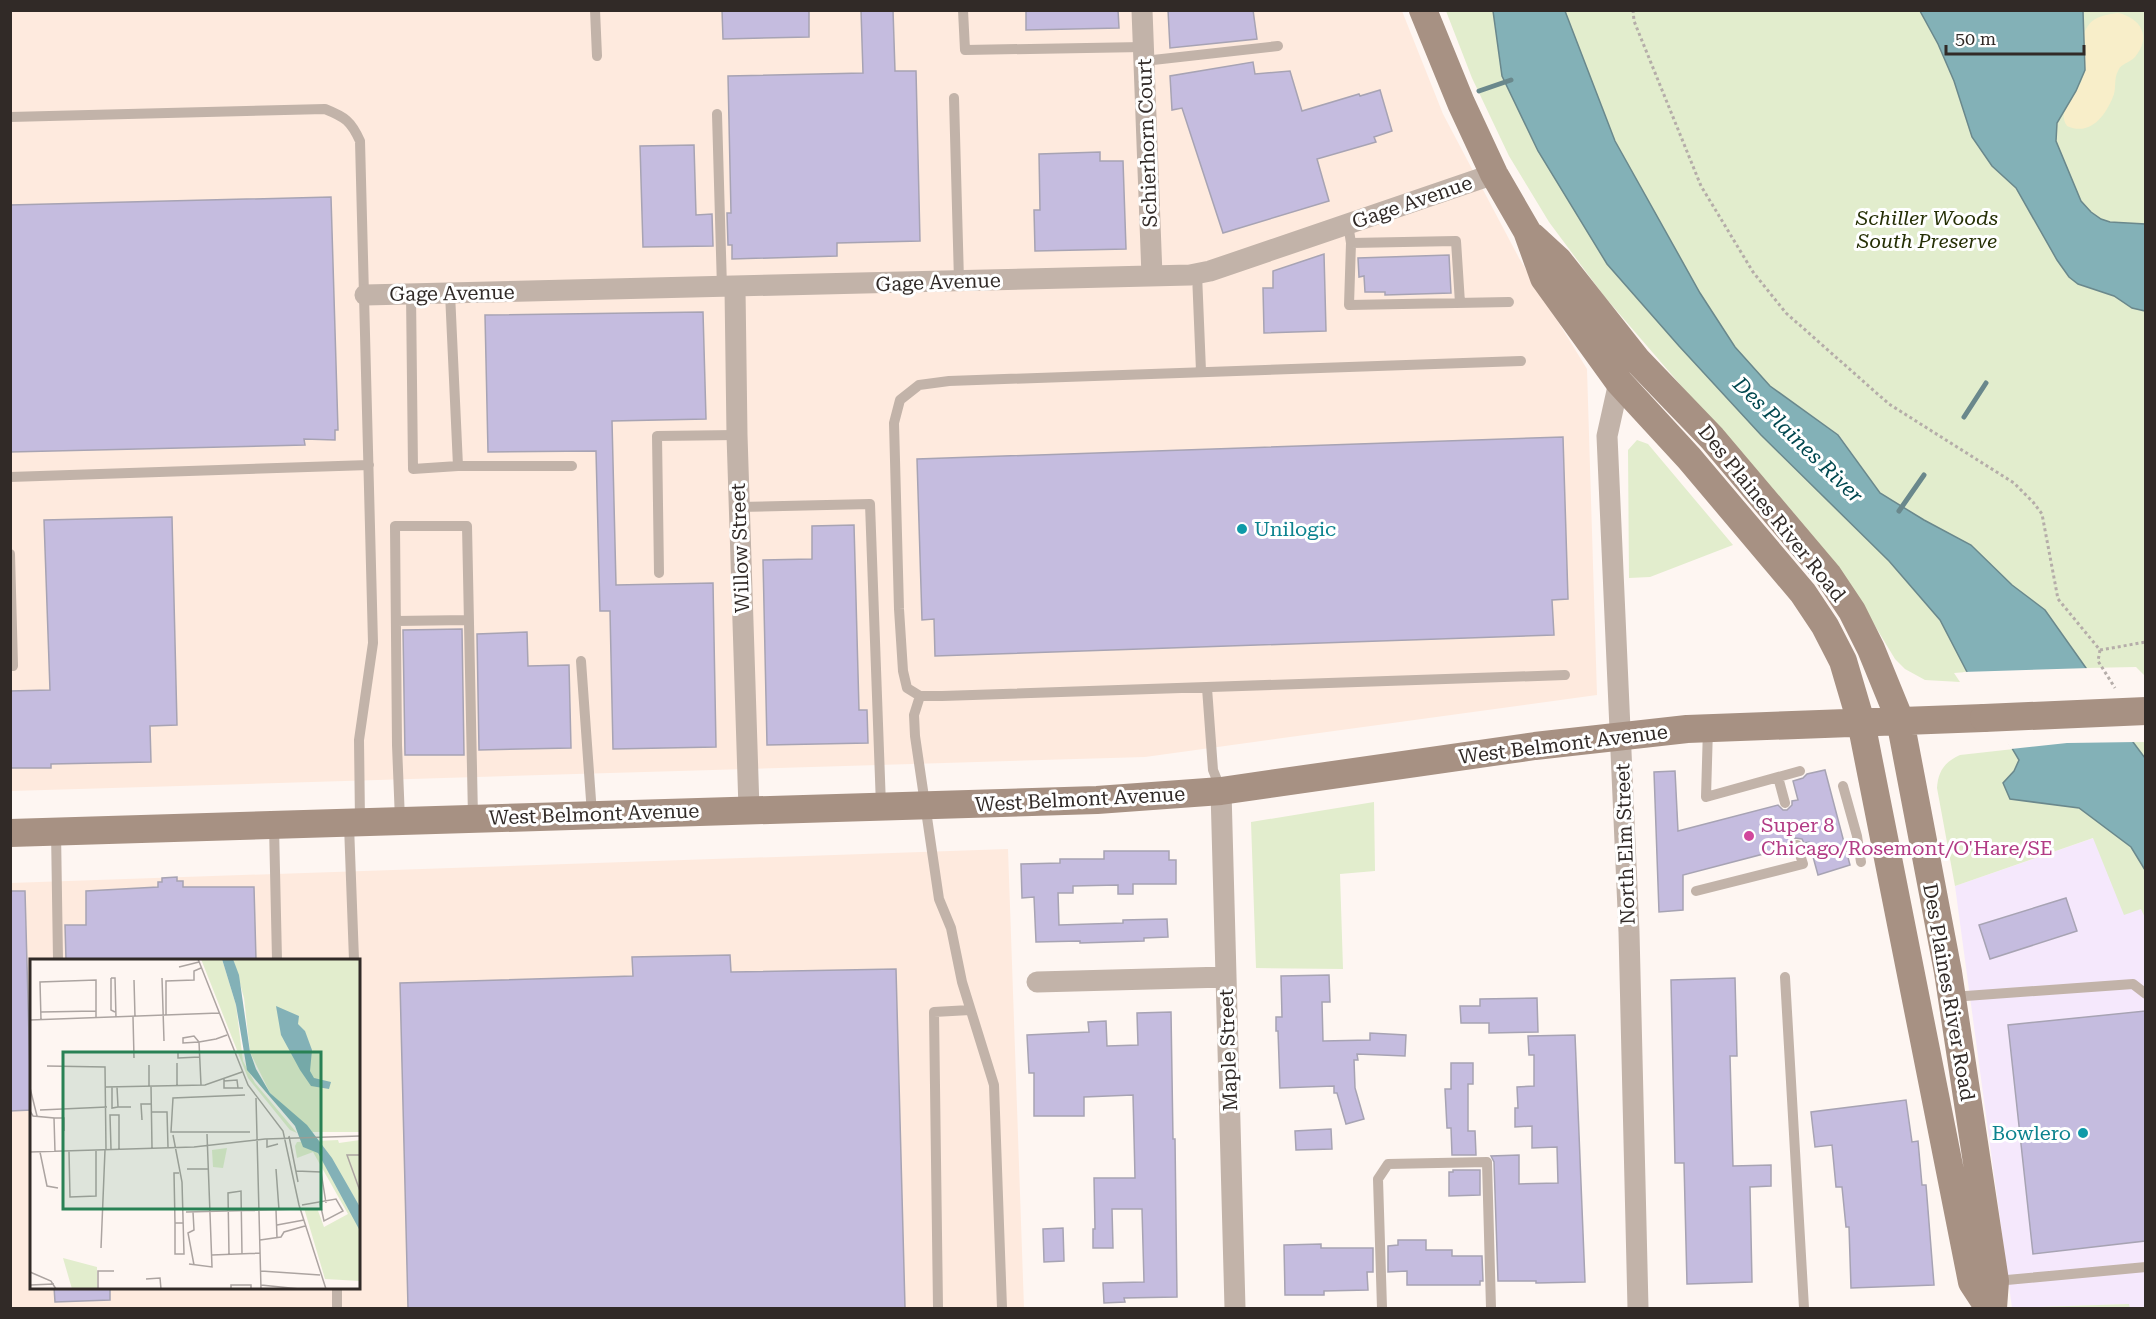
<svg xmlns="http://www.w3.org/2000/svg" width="2156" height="1319" font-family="'Roboto Serif',serif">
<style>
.commercial{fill:#f5e8fc}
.built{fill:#feeade;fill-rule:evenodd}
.green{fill:#e2edcd}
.sand{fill:#f8eec9}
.water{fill:#83b1b7;stroke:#6a888c;stroke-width:1.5}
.pier{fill:#fef6f2}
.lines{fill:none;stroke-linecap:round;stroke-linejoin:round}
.stream{stroke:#6a888c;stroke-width:5}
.building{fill:#c5bcdf;stroke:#a7a3b3;stroke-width:1.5}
.path{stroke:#b5ada9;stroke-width:3;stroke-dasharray:3 3;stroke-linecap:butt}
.service{stroke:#c2b3a9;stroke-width:10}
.minor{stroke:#c2b3a9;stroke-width:21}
.secondary{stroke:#a79183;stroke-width:28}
.secondary-bridge{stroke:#a79183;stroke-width:28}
.culture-dot{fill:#0f9aa8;stroke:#fff;stroke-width:2}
.hotel-dot{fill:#d1479c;stroke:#fff;stroke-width:2}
.labels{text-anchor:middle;stroke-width:6;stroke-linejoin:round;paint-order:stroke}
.street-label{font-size:20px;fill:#312a27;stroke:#fff}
.park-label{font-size:20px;font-style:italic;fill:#252f05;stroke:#fff}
.culture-label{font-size:20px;fill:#0d838f;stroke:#fff;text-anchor:start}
.hotel-label{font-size:20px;fill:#b23c85;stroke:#fff;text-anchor:start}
.water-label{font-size:21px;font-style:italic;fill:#00474f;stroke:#fff}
.inset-road{fill:none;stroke:#aca4a1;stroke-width:1.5}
.view{fill:#298155;fill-opacity:0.15;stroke:#298155;stroke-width:3}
.inset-edge{fill:none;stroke:#312a27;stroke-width:3}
</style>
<rect width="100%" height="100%" fill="#fef6f2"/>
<path class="commercial" d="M2111 832 2145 870V1308H2130L2128 1304 2012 1308 1955 886Z"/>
<path class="built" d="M10 11H1402L1443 114 1519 258 1587 369 1597 695 1145 757 11 791Z
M1008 849 1024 1308H11L10 883ZM32 960H358V1288H32Z"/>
<path class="green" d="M1446 11H1493L1502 76 1538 151 1679 346 1761 435 1889 561 1940 620 1967 672 1954 673 1960 682 1925 680 1905 669 1895 659 1860 601 1764 482 1604 296 1549 222 1509 156 1472 78Z
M1565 11H2145V676L2136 667 2086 668 2045 610 1924 520 1880 493 1839 435 1770 386 1735 347 1700 293 1615 141Z
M1637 440 1648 444 1733 545 1650 577 1629 578 1628 450Z
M2145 742V820L2131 847 2145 870V918L2141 909 2124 915 2093 838 1955 886 1937 788C1938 772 1944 762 1960 755L2067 743Z
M1374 802 1375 871 1340 874 1343 969 1256 968 1251 822Z
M2129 1304 2130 1308H2012Z"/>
<path class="sand" d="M2118 13C2141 18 2152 37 2135 57 2130 63 2121 63 2118 71 2114 78 2116 87 2114 94 2107 114 2091 137 2067 126 2056 110 2076 95 2082 80 2088 64 2078 42 2086 29 2093 16 2105 15 2118 13Z"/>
<path class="water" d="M1493 11H1565L1615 141 1700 293 1735 347 1770 386 1838 435 1880 493 1924 520 1971 545 2012 585 2045 610 2086 668 2133 742 2145 758V870L2131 847 2079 808 2010 799 2003 783 2014 771 2019 760 1967 672 1940 620 1889 561 1761 435 1679 346 1607 264 1538 151 1502 76Z
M1920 11H2083L2085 70 2076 91 2057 123 2056 141 2081 201 2091 212 2101 219 2110 222 2145 224V311L2132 308 2114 296 2078 284 2069 277 2057 260 2016 188 1992 166 1972 137 1954 81 1938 44Z"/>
<path class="pier" d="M2090 668 2137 742 2067 743 2011 749 1963 672Z"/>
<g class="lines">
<path class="stream" d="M1479 91 1511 80
M1964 417 1986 383
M1899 511 1924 475"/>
</g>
<path class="building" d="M722 10H809V37L723 39Z
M861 10H893L895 71H916L920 241 837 243V256L732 259V245H728L727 213H731L728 76 863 73Z
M1026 10H1118L1119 28 1026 30Z
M1168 10H1253L1257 39 1170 48Z
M1253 62 1255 74 1290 71 1302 111 1359 94 1360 96 1380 90 1392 131 1374 137 1376 142 1317 159 1329 201 1223 233 1182 108 1172 110 1170 76Z
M694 145 696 215 712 214 713 246 643 247 640 146Z
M1100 152V161H1123L1126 249 1035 251 1034 210H1040L1039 154Z
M331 197 338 430H335V440L304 439 305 445 10 452V205Z
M1324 254 1326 331 1264 333 1263 288H1273V271Z
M1449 255 1451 293 1385 295V292H1365L1364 276 1359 277 1358 258Z
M703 312 706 419 612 421 616 585 713 583 716 747 613 749 610 611H600L596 451 488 452 485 315Z
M1563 437 1568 599 1552 600 1554 635 935 656 934 619 922 620 917 459Z
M172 517 177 725 150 726 151 762 51 764V768H10V691L50 690 44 520Z
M854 525 859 710H867L868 743 767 745 763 560 812 559V526Z
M462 629 464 755H405L403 630Z
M527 632 528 666 569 665 571 748 479 750 477 634Z
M1825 770 1850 865 1818 875 1809 842 1804 843 1802 839 1795 838 1791 840 1790 847 1683 875V910L1659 912 1654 772 1675 771 1678 831 1778 805 1783 810H1787L1792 805V801L1798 800 1793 781 1803 778 1807 774Z
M1104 851H1169V860H1176V884H1133V894H1118V885L1073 886V893H1058L1059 925 1123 923V920L1167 919 1168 937 1144 938V941L1080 943V941L1036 942 1034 897 1022 898 1021 864 1060 863V859H1104Z
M177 877V881H183V887H254L256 960H66L65 925H86V891L158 887V882H162V878Z
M10 891H25L31 1110 10 1111Z
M2066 898 2077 931 1990 959 1979 925Z
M730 955 731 972 896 969 905 1308H408L400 983 633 976 632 957Z
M1329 975 1330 1002H1322L1323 1041 1370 1040V1033L1406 1035 1405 1056 1357 1054 1358 1060H1354L1355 1088 1364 1119 1346 1124 1337 1093H1334V1086L1280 1088 1278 1031H1276V1017H1282L1281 976Z
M1735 978 1737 1056H1730L1733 1166 1771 1165V1186L1750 1187 1752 1282 1687 1284 1684 1163H1675L1671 980Z
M1537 998 1538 1032 1489 1033V1023H1461L1460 1006H1480V999Z
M2145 1011V1241L2033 1254 2008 1025Z
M1171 1012 1173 1139H1175L1177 1297 1124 1298 1125 1302 1104 1303 1103 1283 1144 1282 1142 1209H1112L1113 1248H1093V1229H1095L1094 1178H1135L1133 1095 1084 1097V1116H1034V1073H1029L1027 1035 1089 1032 1088 1022 1106 1021 1107 1046 1138 1045 1137 1013Z
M1575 1035 1585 1282 1536 1283V1281H1498L1494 1162 1491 1156 1519 1155V1184L1558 1183 1557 1147 1532 1148V1126L1515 1127V1108H1518L1517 1087 1534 1086V1055H1529L1528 1036Z
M1451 1063H1473V1084H1468V1131H1475L1476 1155H1452L1451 1128H1447L1445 1089H1451Z
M1906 1100 1912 1142 1918 1141 1922 1185H1926L1934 1285 1851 1288 1849 1227H1846L1842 1187H1836L1832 1145 1815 1147 1811 1112Z
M1331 1129 1332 1149 1296 1150 1295 1131Z
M1453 1170H1480V1195L1449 1196V1172H1453Z
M1063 1228 1064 1261 1044 1262 1043 1229Z
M1398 1240H1426V1250H1452V1256H1482L1483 1281H1480V1285H1407V1271L1388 1272V1246L1398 1245Z
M1321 1244V1248H1373V1272H1367L1368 1290 1324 1291V1295H1285L1284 1245Z
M54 1287H110V1300L55 1302Z"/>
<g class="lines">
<path class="path" d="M1633 10 1634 21 1701 186 1753 272 1786 313 1889 404 2014 483 2033 502 2042 514 2058 599 2100 650 2098 661 2115 688
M2100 650 2146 642"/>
<path class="service" d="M595 10 597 56
M963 10 965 50 1143 47
M1144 61 1278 46
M954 98 959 281
M717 114 722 288
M10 117 325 109C345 117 351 121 360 141L373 643 359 740 360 821
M1348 224 1351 243 1349 305 1509 302
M1351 243 1456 241 1460 303
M1197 274 1201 371
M450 293 458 466H572
M411 294 413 469 458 466
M1521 361 949 381 919 385 900 400 894 423 899 609 903 671 907 688 920 696H942L1565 675
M10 477 369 465
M739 507 870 504 881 806
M10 554 13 666
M659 573 657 436 737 435
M396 621 468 620
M581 661 592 814
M1207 688 1213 770 1221 790
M920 696 914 715 915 736 939 899 951 928 962 982 994 1085 1002 1308
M1708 728 1706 797 1800 771
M1778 777 1785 803
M1843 786 1857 836 1861 862
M400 820 397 745 395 526H467L473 817
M349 825 354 960
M274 826 277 960
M56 831 58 960
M1696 891 1803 864 1797 845
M1785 977 1804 1308
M1952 997 2133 984 2146 994
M1996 1281 2146 1267
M337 1308V1288
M938 1308 934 1012 970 1010
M1382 1308 1378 1179 1388 1164 1487 1162 1491 1308"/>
<path class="minor" d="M1142 10 1152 276
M735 288 737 435 749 809
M365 295 1190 275 1210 271 1494 174
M1619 382 1607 436 1629 932 1638 1308
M1221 791 1235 1308
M1037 982 1226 977"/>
<path class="secondary" d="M1423 10 1461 103 1494 174 1527 231 1544 278 1619 382 1689 458 1803 593 1825 626 1843 661 1861 722 1972 1282 1989 1308
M1533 237 1558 260 1637 360 1712 438 1828 575 1852 611 1871 649 1900 720 1948 972 1995 1281 1993 1308
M10 833 1097 800 1221 791 1535 746 1687 729 1984 718"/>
<path class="secondary-bridge" d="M1984 718 2146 711"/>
</g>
<g class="culture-dot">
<circle cx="1242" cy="529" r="6"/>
<circle cx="2083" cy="1133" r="6"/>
</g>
<circle class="hotel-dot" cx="1749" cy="836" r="6"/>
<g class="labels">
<g class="street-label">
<text transform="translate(1147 143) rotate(-92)" y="7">Schierhorn Court</text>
<text transform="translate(1412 202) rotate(-19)" y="7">Gage Avenue</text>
<text transform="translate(938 282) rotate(-2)" y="7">Gage Avenue</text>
<text transform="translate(452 293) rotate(-1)" y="7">Gage Avenue</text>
<text transform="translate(1772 513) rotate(51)" y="7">Des Plaines River Road</text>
<text transform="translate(740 548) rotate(-92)" y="7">Willow Street</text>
<text transform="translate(1563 744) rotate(-7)" y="7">West Belmont Avenue</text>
<text transform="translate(1080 799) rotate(-3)" y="7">West Belmont Avenue</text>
<text transform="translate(594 814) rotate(-2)" y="7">West Belmont Avenue</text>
<text transform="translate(1625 844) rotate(-92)" y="7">North Elm Street</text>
<text transform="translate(1949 992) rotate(80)" y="7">Des Plaines River Road</text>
<text transform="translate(1228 1050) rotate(-92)" y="7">Maple Street</text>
</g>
<g class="park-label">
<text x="1927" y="225">Schiller Woods<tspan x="1927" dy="23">South Preserve</tspan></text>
</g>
<g class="culture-label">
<text x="1254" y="536">Unilogic</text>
<text x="2071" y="1140" text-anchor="end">Bowlero</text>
</g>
<g class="hotel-label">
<text x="1761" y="832">Super 8<tspan x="1761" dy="23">Chicago/Rosemont/O'Hare/SE</tspan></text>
</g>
<g class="water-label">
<text transform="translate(1798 440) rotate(44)" y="7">Des Plaines River</text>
</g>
</g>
<g transform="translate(30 959)">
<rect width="330" height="330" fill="#fef6f2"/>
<path d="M171 0H192L206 46 213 102 225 124 267 174 260 171 218 119ZM203 0H330V173H282L240 134 220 93 214 39ZM308 181 309 184 330 181V248L295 190 288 194 322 253 330 248V322L295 320 274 249H287L294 268 318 255 283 193 267 199 265 187 267 183ZM197 189 193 209 183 208 182 191ZM33 299 67 308V330H42Z" fill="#e2edcd"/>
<path d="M192 0H203L209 16 220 93 226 110 240 134 277 166 302 199 330 248V272L288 194 273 188 265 167 217 111 206 46ZM246 47 269 57 268 65 275 72 282 91 280 112 284 119 301 123 299 130 281 127 270 111 251 76Z" fill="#83b1b7"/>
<path class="inset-road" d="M168 0 218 126 253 172 269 246 296 330M149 8 169 3M81 19H85L86 59M81 19V51L85 53M132 19 134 82M104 21 105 58M11 53 66 52M136 57V22L164 21V12L171 9M103 58 104 99M0 61 189 54M11 61 10 23 66 21V59M169 83 164 77 153 79V84L169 83 186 80 197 76M169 83 171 126M148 93V99L170 98M147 104V126M119 106V127M17 107 75 108 76 190M194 119V129H213M194 122 207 121 208 129M121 127 122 189M76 128 175 126 212 113M82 128V149L88 148M87 128 88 148H101M0 129 7 157M215 136 143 139 141 173H220M226 139 231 330M10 151 77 148M0 152 3 157 24 159 25 193M121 153H137L138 188M24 159H34V172M112 161 111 145H121M143 176 152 223 154 295H145V264M259 177 268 223M237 180V188L248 185M81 190 80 156H89V191M39 192 40 238 66 237V191M0 193 164 188 235 180 330 177M10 193 17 227 28 229M330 196H317L330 232M157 210H179M246 210 249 251M266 212 291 213 296 244M149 214H144L145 264H153M272 246 306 240 313 252 294 262 290 244M246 251 247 279M156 253 270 250M163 253 164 271 158 274 164 306M247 266 274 261M230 281 251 278 254 273 275 267M71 289 75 191M199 295 198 234 211 232 212 295M182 296 230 294M159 305 182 308 177 175M231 312 290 316M0 313 21 322 26 330M116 320 130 319 131 330M0 326 24 325M231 326 270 330M68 330V312H84M201 330V326H221V330"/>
<path class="view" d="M33 93H291V250H33Z"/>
<rect width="330" height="330" class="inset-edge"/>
</g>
<rect width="2156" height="1319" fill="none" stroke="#312a27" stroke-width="24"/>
<path d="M1946 45v9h138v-9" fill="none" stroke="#312a27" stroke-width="3"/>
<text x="1955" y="45" font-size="18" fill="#312a27" stroke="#ffffff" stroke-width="4.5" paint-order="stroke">50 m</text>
</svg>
